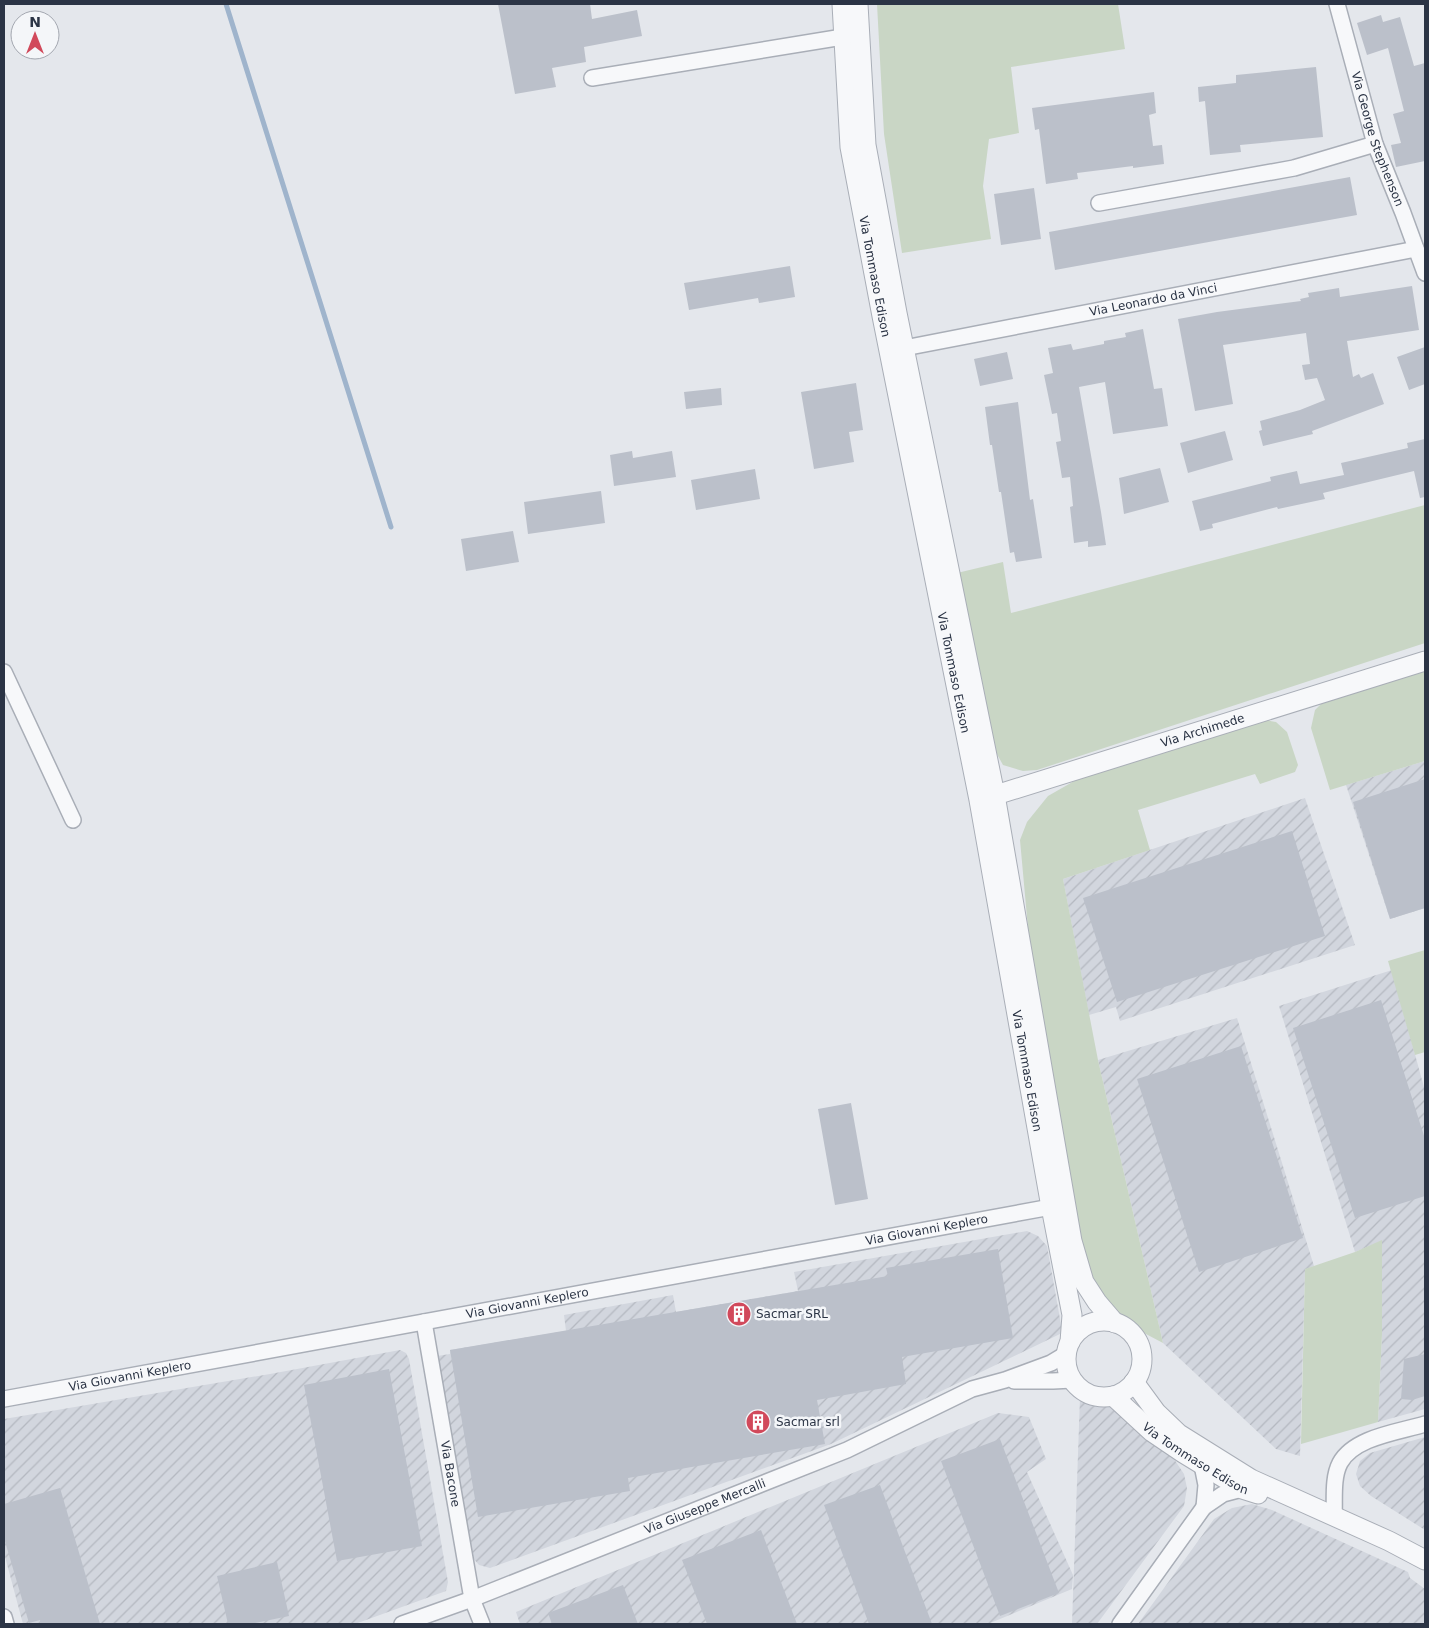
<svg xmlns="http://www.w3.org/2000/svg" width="1429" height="1628" font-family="'DejaVu Sans',sans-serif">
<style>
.industrial{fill:url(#industrial-furrows)}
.green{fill:#c9d6c5}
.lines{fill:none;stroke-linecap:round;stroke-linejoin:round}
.stream{stroke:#9fb4cc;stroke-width:5}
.building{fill:#bbc0ca}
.minor-casing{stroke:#a9aeb7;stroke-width:18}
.tertiary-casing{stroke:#a9aeb7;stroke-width:21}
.minor{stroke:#f7f8fa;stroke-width:15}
.tertiary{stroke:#f7f8fa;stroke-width:19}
.labels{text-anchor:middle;stroke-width:5;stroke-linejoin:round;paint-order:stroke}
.street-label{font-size:12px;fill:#2b3445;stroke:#f4f6f9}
.poi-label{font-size:12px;fill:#2b3445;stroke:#f4f6f9;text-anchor:start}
</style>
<defs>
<pattern id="industrial-furrows" width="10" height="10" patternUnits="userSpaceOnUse" patternTransform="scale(1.25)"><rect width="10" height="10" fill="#d2d6de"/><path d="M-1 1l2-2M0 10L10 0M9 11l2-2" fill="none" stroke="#b4b8c0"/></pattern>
</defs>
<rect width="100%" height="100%" fill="#e4e7ec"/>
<path class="industrial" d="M1425 761V908L1390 919 1346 785Z
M1305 798 1355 945 1120 1021 1116 1007 1089 1015 1063 879Z
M1392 970 1425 1091V1409L1378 1422 1382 1334V1241L1355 1252 1279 1006Z
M1237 1018 1314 1266 1305 1270 1300 1456 1276 1449 1163 1343 1098 1060Z
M1027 1231 1038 1236 1047 1246 1062 1330 1060 1334 831 1444 490 1568 479 1565 472 1557 437 1356 450 1354V1350L566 1331 564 1315 673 1295 676 1312 798 1291 794 1272Z
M400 1350 406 1353 409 1359 448 1582 446 1591 355 1624H23L4 1553V1419L270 1374Z
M1080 1397 1111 1405 1174 1459 1184 1474 1187 1488 1184 1506 1097 1624H1072Z
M998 1413 1029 1417 1046 1459 1027 1472 1073 1575 1072 1589 988 1624H520L516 1612Z
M1425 1437V1530L1371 1496 1360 1486 1356 1474 1360 1461 1370 1453Z
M1252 1504 1272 1510 1408 1572 1410 1578 1425 1589V1624H1138L1214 1519 1232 1508Z"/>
<path class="green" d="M877 4H1118L1125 49 1011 67 1019 133 989 139 983 186 991 239 902 253 884 134Z
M1425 505V643L1037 770 1023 771 1003 765 992 745 957 573 1003 562 1011 613Z
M1425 669V761L1330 790 1311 728 1315 710 1325 700Z
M1264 720 1276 722 1287 732 1298 765 1295 772 1260 784 1255 774 1138 810 1150 850 1063 879 1098 1060 1163 1343 1144 1333 1105 1301 1090 1273 1079 1244 1030 950 1020 840 1027 822 1048 796 1076 780Z
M1425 950V1052L1415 1055 1388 961Z
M1382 1240V1334L1378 1422 1301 1444 1305 1269 1355 1252Z"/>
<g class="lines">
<path class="stream" d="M226 4 391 527"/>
</g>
<path class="building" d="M498 4H590L592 19 637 10 642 36 584 47 586 62 552 68 556 87 515 94Z
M1381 15 1383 22 1400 17 1414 66 1425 63V161L1396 167 1391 145 1401 143 1393 114 1404 111 1388 48 1367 55 1357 23Z
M1316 67 1323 137 1240 145 1241 152 1210 155 1205 101 1199 102 1198 87 1236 83V75Z
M1154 92 1156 113 1149 115 1153 146 1162 145 1164 164 1133 168V166L1077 173 1078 179 1046 184 1039 129 1035 130 1032 108Z
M1350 177 1357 215 1055 270 1049 232Z
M1034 188 1041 239 1001 245 994 194Z
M790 266 795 297 759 303 758 298 689 310 684 283Z
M1412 286 1419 330 1347 341 1353 377 1359 374 1361 378 1373 373 1384 404 1312 431 1313 434 1263 446 1259 431 1262 430 1260 421 1300 410 1325 400 1317 378 1305 380 1302 365 1310 364 1306 333 1223 345 1233 404 1195 411 1178 319 1217 312 1301 301 1300 299 1309 297 1308 293 1339 288 1340 297Z
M1143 329 1154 389 1162 388 1168 426 1113 434 1105 382 1079 387 1101 512 1106 545 1088 547V541L1074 543 1070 507 1073 506 1070 477 1062 478 1056 442 1061 441 1057 413 1052 414 1044 375 1053 373 1048 348 1071 344 1073 350 1104 344V341L1126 337 1125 333Z
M1425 347V384L1409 390 1397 357Z
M1007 352 1013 379 980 386 974 359Z
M856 383 863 430 849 432 854 462 814 469 801 392Z
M721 388 722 405 686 409 684 392Z
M1018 402 1030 500 1033 499 1042 558 1016 562 1014 552 1010 553 1001 492H999L992 445H990L985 407Z
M1225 431 1233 460 1188 473 1180 443Z
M1425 439V497L1420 498 1414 471 1323 493 1325 499 1278 509 1277 507 1212 524 1213 528 1200 531 1192 501 1271 481 1270 477 1297 471 1300 484 1344 475 1341 463 1408 448 1407 443Z
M632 451 633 458 672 451 676 477 614 486 610 455Z
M1160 468 1169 502 1124 514 1119 478Z
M755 469 760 499 696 510 691 480Z
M601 491 605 523 528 534 524 502Z
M513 531 519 562 466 571 461 539Z
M1425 779V908L1390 919 1353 802Z
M1292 831 1325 936 1117 1002 1083 898Z
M1381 1000 1425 1139V1196L1355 1218 1293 1028Z
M1241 1046 1303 1238 1199 1272 1137 1079Z
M851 1103 868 1199 835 1205 818 1109Z
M998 1249 1013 1338 902 1357 906 1384 817 1400 825 1444 628 1478 630 1491 478 1517 450 1350 888 1276 886 1268Z
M1425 1354V1396L1412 1400 1401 1399 1404 1359Z
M389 1369 422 1546 337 1561 304 1385Z
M1000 1439 1059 1593 1000 1616 941 1461Z
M880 1485 932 1624H869L824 1505Z
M60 1488 100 1624H41L40 1620 29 1623 4 1538V1504Z
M761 1530 797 1624H707L682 1560Z
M277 1562 289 1616 251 1624H228L217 1576Z
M623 1585 638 1624H552L548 1613Z"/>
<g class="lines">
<defs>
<g id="minor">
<path id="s1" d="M1337 4 1375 144 1403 213 1425 273"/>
<path d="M592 78 855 35"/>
<path d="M1099 203 1294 168 1375 144"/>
<path id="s2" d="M894 350 1416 249"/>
<path d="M4 672 73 820"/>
<path id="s3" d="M424 1322 472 1599 482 1624"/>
<path d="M1014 1381H1053L1072 1380"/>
<path id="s4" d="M4 1399 1051 1207"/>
<path d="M1202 1465 1206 1485 1204 1507 1223 1494 1242 1489"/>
<path d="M1334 1517C1335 1501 1332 1478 1340 1463 1354 1437 1399 1432 1425 1424"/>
<path d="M4 1617 6 1624"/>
<path id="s5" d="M402 1624 472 1599 847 1450 972 1389 1005 1380 1051 1363 1066 1354"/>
<path d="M1120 1624 1204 1507"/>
</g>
<g id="tertiary">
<path id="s6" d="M842 4 850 147 882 316 979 800 1051 1207 1072 1315 1070 1342"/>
<path d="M858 4 866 145 897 313 995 795 1072 1241 1084 1282 1097 1302 1115 1323"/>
<path id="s7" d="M983 799 1425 661"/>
<circle cx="1104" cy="1359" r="38"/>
<path d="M1134 1382 1156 1412 1179 1434 1251 1479 1389 1541 1425 1560"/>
<path id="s8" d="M1113 1396 1152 1432 1183 1453 1242 1489 1258 1494"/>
</g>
</defs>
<use href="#minor" class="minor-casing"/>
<use href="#tertiary" class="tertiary-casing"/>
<use href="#minor" class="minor"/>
<use href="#tertiary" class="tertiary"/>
</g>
<defs>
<symbol id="building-disc" viewBox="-11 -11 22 22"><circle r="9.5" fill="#d1495b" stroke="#f4f6f9"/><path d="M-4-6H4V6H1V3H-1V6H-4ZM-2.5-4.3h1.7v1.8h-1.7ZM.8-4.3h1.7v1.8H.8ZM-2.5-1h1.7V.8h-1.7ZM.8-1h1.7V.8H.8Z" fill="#fff"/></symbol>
</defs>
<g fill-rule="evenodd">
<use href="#building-disc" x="725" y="1300" width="28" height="28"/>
<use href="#building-disc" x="744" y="1408" width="28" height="28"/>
</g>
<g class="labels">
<g class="street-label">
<text dy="4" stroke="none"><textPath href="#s1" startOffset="141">Via George Stephenson</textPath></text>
<text dy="4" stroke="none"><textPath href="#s6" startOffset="275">Via Tommaso Edison</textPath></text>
<text dy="4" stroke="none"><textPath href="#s2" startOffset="264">Via Leonardo da Vinci</textPath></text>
<text dy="4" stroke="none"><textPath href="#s6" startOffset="679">Via Tommaso Edison</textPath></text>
<text dy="4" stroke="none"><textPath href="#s7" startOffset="230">Via Archimede</textPath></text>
<text dy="4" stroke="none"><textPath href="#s6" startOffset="1084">Via Tommaso Edison</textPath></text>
<text dy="4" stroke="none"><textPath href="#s4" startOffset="938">Via Giovanni Keplero</textPath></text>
<text dy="4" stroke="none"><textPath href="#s4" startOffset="532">Via Giovanni Keplero</textPath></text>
<text dy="4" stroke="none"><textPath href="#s4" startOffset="128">Via Giovanni Keplero</textPath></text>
<text dy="4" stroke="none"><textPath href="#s8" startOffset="104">Via Tommaso Edison</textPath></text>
<text dy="4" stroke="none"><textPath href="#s3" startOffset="154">Via Bacone</textPath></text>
<text dy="4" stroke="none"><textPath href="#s5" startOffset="325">Via Giuseppe Mercalli</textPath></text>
</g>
<g class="poi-label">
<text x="756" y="1318">Sacmar SRL</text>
<text x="776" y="1426">Sacmar srl</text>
</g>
</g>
<rect width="1429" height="1628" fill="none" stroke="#2b3445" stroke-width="10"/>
<g transform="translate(35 35)"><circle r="24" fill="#f4f6f9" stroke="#a4a8b1"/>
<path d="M0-4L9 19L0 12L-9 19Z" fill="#d1495b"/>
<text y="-8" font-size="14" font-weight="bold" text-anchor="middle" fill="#2b3445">N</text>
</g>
</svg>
